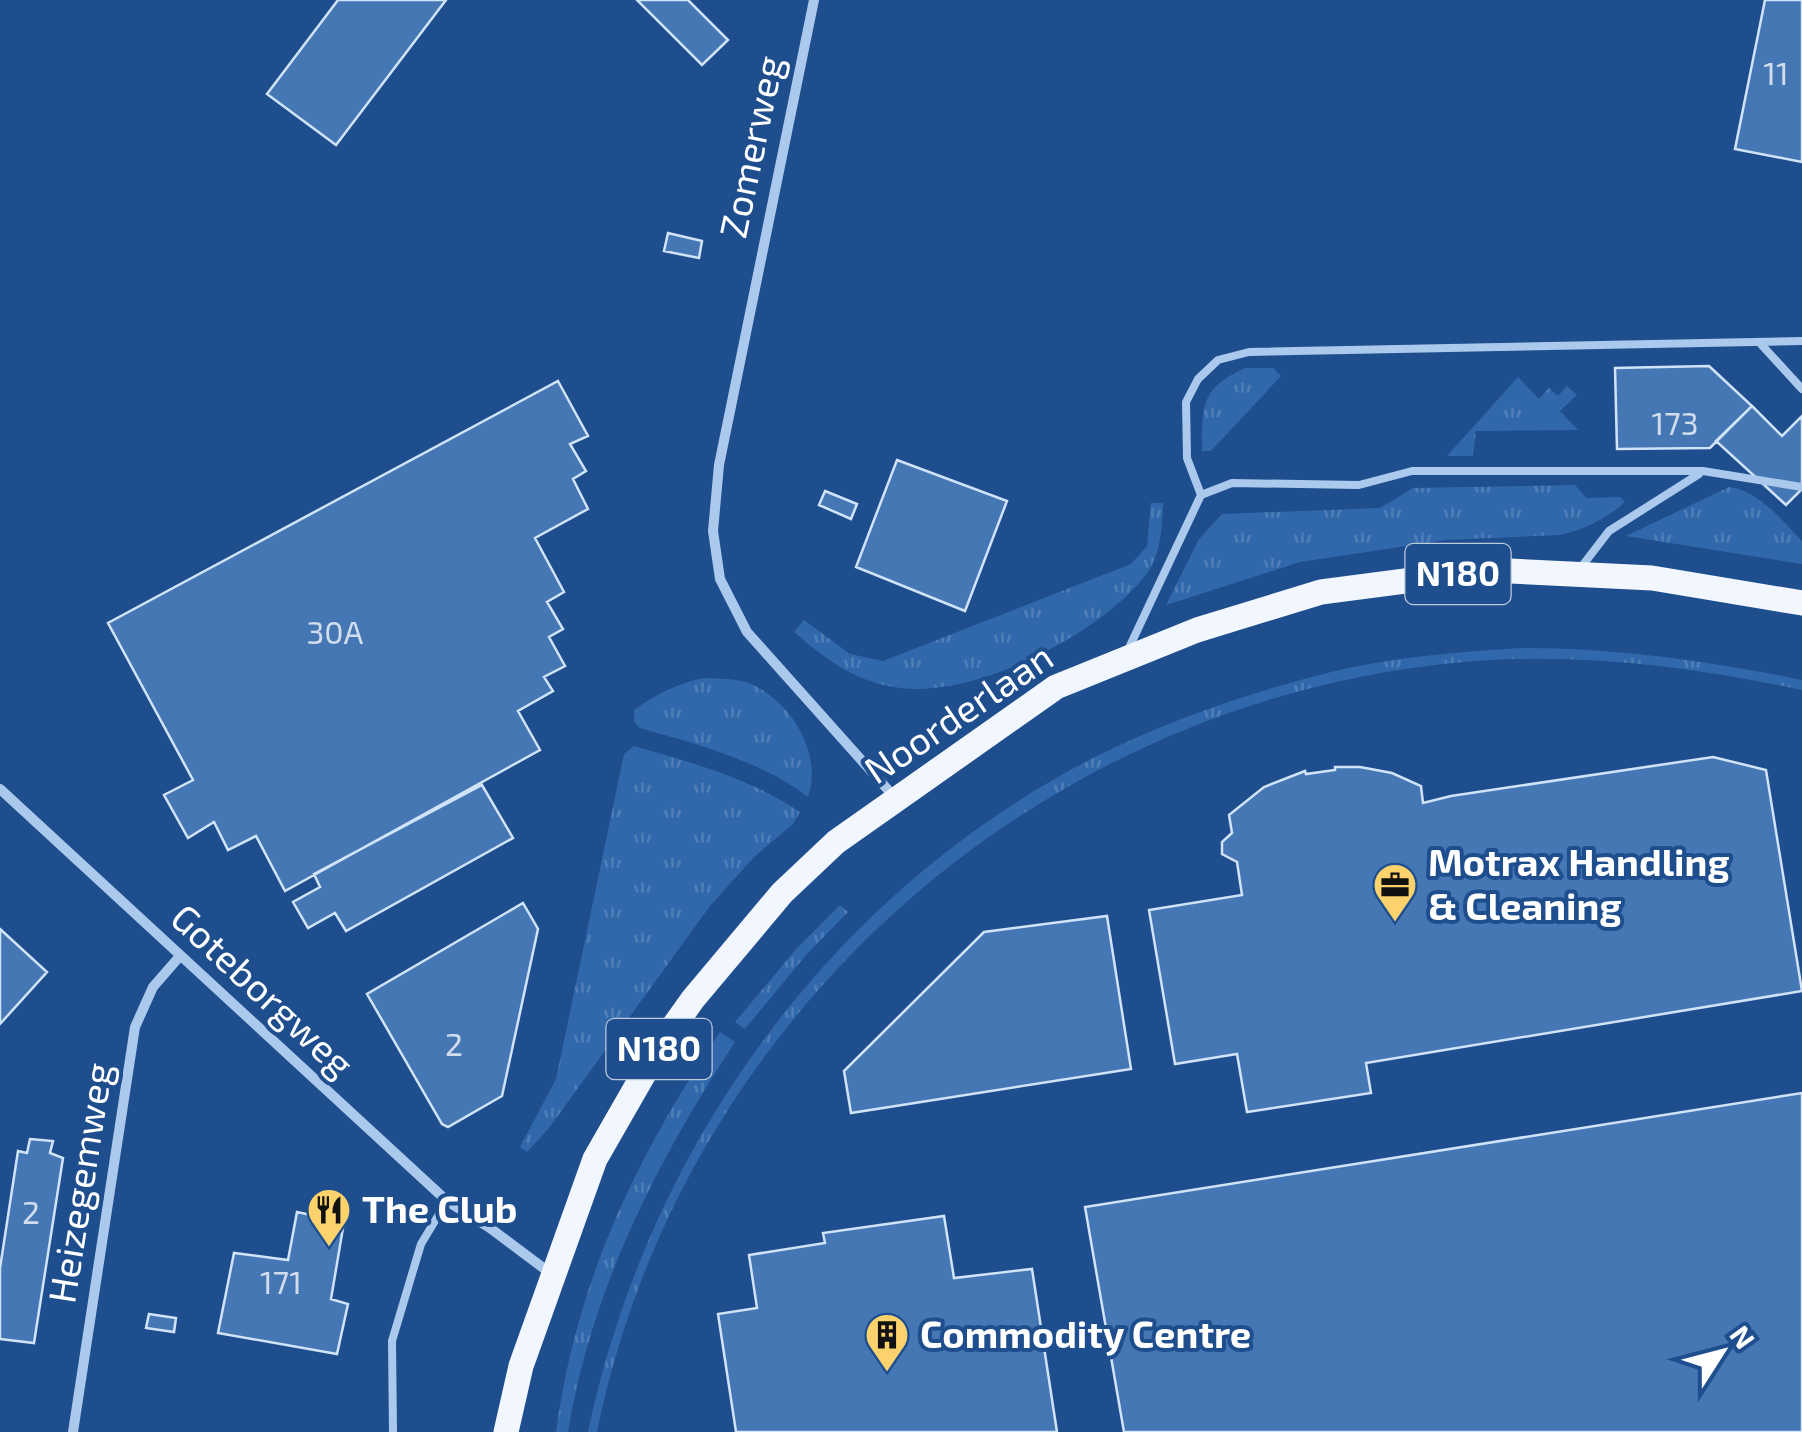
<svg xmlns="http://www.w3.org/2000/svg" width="1802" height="1432" font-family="'Exo 2',sans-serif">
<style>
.grass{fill:url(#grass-tufts)}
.building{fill:#4677b5;stroke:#d1e3f9;stroke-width:2.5}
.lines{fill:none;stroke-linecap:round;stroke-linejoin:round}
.service{stroke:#abc9ed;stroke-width:8}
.minor{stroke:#abc9ed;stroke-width:10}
.primary{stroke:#f1f6ff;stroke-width:25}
.labels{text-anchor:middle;stroke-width:8;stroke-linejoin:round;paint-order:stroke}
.number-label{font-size:32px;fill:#d1ddec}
.shield{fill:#1e4e8d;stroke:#bccadd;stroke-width:2.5}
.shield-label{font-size:35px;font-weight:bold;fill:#fff}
.street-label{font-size:38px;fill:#fff;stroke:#1e4e8d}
.poi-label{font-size:38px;font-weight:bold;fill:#fff;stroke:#1e4e8d;text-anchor:start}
</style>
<defs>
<pattern id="grass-tufts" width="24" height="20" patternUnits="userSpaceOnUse" patternTransform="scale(2.5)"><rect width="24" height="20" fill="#3168ab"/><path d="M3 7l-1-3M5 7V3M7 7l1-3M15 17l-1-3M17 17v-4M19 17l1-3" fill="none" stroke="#507fb8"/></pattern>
</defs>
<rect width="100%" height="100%" fill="#1e4e8d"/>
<path class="grass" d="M1245 368H1273L1281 376 1211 451H1202C1202 407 1200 388 1245 368Z
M1518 377 1539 399 1549 388 1558 396 1567 386 1577 395 1560 411 1578 430 1476 431 1473 456H1447Z
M1575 485 1586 498 1620 497 1625 502C1608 518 1583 530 1560 535L1446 540 1300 562 1166 605 1199 539 1222 514 1380 508 1413 488Z
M1729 487C1758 490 1782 520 1802 541V564L1626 536Z
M1151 503H1163C1162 528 1161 556 1145 576 1098 635 977 697 901 688 859 684 825 659 794 632L804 620 850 654 883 661 1131 564 1147 546Z
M1522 648C1618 648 1709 661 1802 680V690C1689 666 1578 652 1463 662 1040 700 682 1015 597 1432H588C648 1146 831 893 1093 758 1166 721 1248 693 1327 673 1391 657 1458 652 1522 648Z
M703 678C719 679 737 678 751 684 792 702 823 755 808 797 759 760 699 745 640 728L634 722V710C656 694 677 684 703 678Z
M634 746C692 763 750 778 800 812L793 824 754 857 710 906 549 1128 527 1152 520 1147 556 1079 624 754Z
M840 905 848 912 806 955 745 1029 735 1022 797 948Z
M720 1032 735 1042C657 1161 591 1290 568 1432H556C576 1282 636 1157 720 1032Z"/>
<path class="building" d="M338 0H446L336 145 267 94Z
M637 0H688L728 40 702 65Z
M1765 0H1802V162L1735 149Z
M668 233 702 241 699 258 664 251Z
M1709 366 1752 406 1710 448 1617 449 1615 368Z
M558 381 588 436 570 444 586 471 573 479 588 509 535 538 564 592 547 602 563 629 549 637 565 666 544 677 553 691 518 711 540 750 285 891 256 836 228 850 214 822 188 838 164 795 193 780 108 623Z
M1752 406 1782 436 1802 416V489L1786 505 1716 441Z
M897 460 1007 501 965 611 856 567Z
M825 491 857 504 851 519 819 505Z
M1713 757 1766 770 1802 991 1366 1063 1371 1093 1247 1112 1237 1054 1175 1064 1149 910 1242 895 1237 862 1222 854V842L1232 833 1229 815 1264 787 1305 771 1306 774 1335 770V767H1360L1392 773 1421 786 1423 803 1451 796Z
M482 785 513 838 346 931 335 913 308 928 293 902 320 887 314 874Z
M523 903 538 929 502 1096 448 1127 442 1124 367 994Z
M1107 916 1131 1069 851 1113 844 1071 984 932Z
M0 929 47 972 0 1024Z
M1802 1093V1432H1124L1085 1207Z
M30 1139 53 1141 50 1153 63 1158 34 1343 0 1339V1268L18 1151 27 1153Z
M297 1212 344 1222 331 1299 348 1304 337 1354 218 1333 234 1253 288 1260Z
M944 1216 954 1278 1032 1269 1057 1432H736L718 1314 757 1308 749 1255 825 1243 823 1233Z
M149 1314 176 1318 174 1332 146 1328Z"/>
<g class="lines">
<path class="service" d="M1759 342 1802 389
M1201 495 1232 483 1359 485 1412 471H1703L1802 487
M1579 570 1609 531 1699 474
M1128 650 1201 495 1187 458 1186 402 1198 379 1218 360 1249 352 1802 341
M393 1432 392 1341 421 1244 447 1201"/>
<path class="minor" d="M814 0 719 465 713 531 720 579 747 632 897 800
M0 789 447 1201 490 1228 550 1273
M73 1432 135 1027 153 987 180 956"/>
<path class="primary" d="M506 1432 521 1366 595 1159 661 1044 693 999 782 893 836 842 1056 687 1197 630 1321 592 1489 570 1652 578 1802 603"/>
</g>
<defs>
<symbol id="office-pin" viewBox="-11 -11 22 30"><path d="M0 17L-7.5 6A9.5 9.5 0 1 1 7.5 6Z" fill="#fbd26b" stroke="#1e4e8d"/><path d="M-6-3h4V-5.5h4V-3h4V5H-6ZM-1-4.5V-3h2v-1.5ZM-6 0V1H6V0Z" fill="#111"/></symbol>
<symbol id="restaurant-pin" viewBox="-11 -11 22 30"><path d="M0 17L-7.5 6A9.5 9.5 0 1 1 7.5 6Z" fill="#fbd26b" stroke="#1e4e8d"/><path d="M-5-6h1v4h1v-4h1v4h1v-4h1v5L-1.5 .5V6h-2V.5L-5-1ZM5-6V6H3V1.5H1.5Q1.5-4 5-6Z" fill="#111"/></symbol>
<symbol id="building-pin" viewBox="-11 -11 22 30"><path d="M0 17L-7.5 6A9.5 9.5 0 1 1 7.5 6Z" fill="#fbd26b" stroke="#1e4e8d"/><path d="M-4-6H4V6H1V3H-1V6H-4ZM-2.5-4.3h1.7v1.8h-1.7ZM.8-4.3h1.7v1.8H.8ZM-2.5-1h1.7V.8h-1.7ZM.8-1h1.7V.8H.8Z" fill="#111"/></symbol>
</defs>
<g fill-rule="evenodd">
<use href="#office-pin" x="1370" y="860" width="50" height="68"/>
<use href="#restaurant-pin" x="304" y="1185" width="50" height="68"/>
<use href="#building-pin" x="862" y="1310" width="50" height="68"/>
</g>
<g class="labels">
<g class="number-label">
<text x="1776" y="85">11</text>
<text x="1675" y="435">173</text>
<text x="335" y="644">30A</text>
<text x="454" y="1056">2</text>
<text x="31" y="1224">2</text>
<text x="281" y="1294">171</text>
</g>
<g class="shield">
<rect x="1405.5" y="544" width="105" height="60" rx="8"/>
<rect x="606.5" y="1019" width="105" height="60" rx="8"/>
</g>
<g class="shield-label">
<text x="1458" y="586">N180</text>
<text x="659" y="1061">N180</text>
</g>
<g class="street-label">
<text transform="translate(752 147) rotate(-78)" y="13">Zomerweg</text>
<text transform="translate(959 714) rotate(-34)" y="13">Noorderlaan</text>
<text transform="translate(262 991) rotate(43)" y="13">Goteborgweg</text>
<text transform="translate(81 1183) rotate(-81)" y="13">Heizegemweg</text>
</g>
<g class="poi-label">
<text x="1428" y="876">Motrax Handling<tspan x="1428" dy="44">&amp; Cleaning</tspan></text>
<text x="362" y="1223">The Club</text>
<text x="920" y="1348">Commodity Centre</text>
</g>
</g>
<g transform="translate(1722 1352) rotate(54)" stroke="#1e4e8d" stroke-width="8" paint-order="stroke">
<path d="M0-8L18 38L0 25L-18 38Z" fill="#ffffff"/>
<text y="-15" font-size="28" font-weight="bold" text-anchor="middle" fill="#ffffff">N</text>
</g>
</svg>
